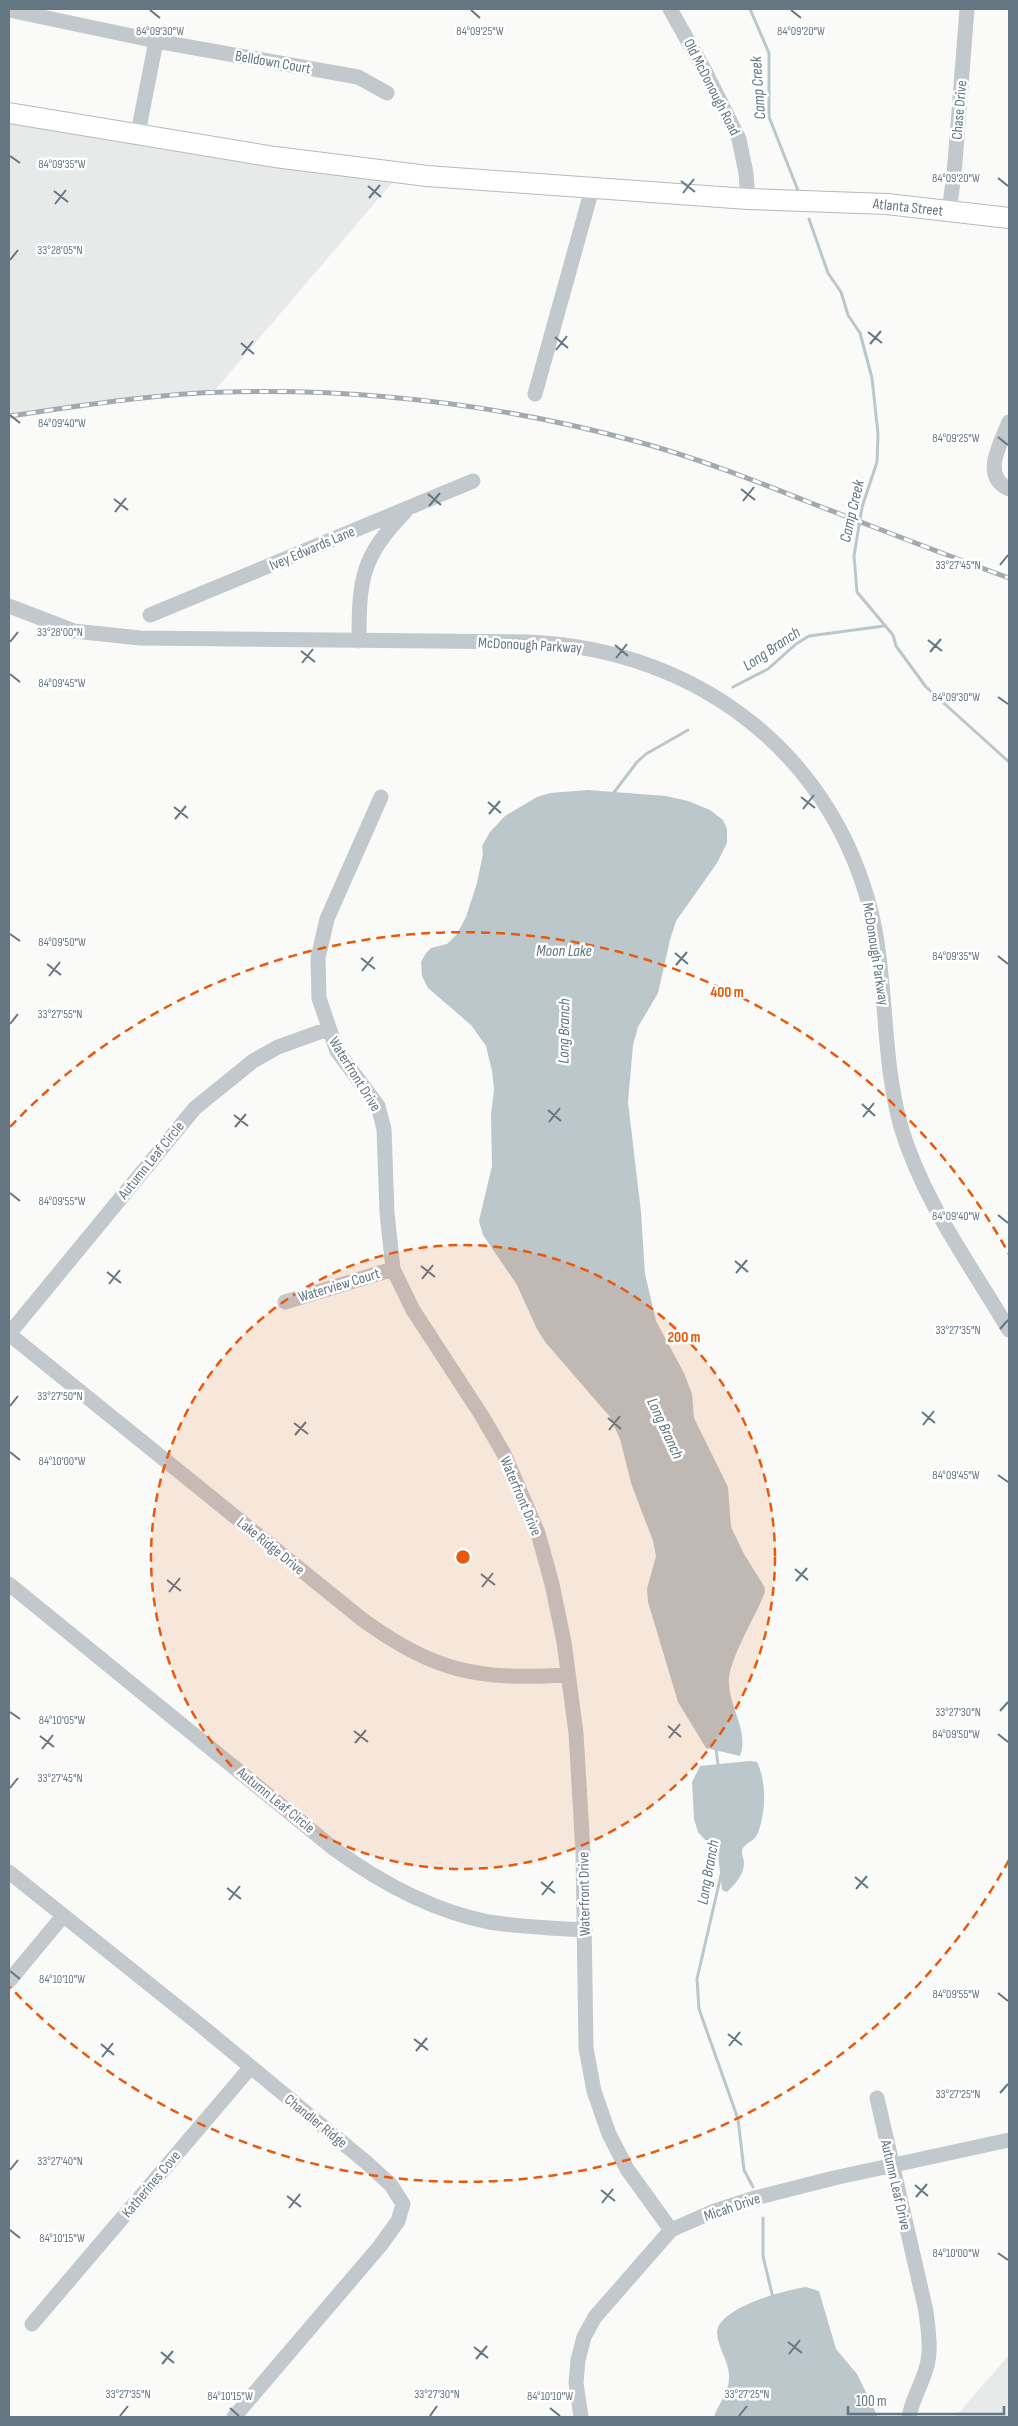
<svg xmlns="http://www.w3.org/2000/svg" width="1018" height="2426" font-family="'Sofia Sans Condensed',sans-serif">
<style>
.built{fill:#e8e9e9}
.water{fill:#bbc7cb}
.lines{fill:none;stroke-linecap:round;stroke-linejoin:round}
.stream{stroke:#bbc7cb;stroke-width:3}
.major-casing{stroke:#b5babe;stroke-width:22}
.minor{stroke:#c3c8cc;stroke-width:15}
.major{stroke:#fff;stroke-width:20}
.rail-casing{stroke:#a2aab0;stroke-width:5}
.rail{stroke:#fff;stroke-width:3;stroke-dasharray:9;stroke-linecap:butt}
.ticks{fill:none;stroke:#657683;stroke-width:2}
.ring{fill:none;stroke:#e8590c;stroke-width:2.5;stroke-dasharray:9 6}
.labels{text-anchor:middle;stroke-width:5;stroke-linejoin:round;paint-order:stroke}
.street-label{font-size:15px;fill:#657683;stroke:#fff}
.water-label{font-size:16px;font-style:italic;fill:#60757c;stroke:#fff}
.ticks-label{font-size:12px;text-anchor:middle;fill:#657683;stroke:#fff;stroke-width:5;stroke-linejoin:round;paint-order:stroke}
.centre{fill:#e8590c;stroke:#fff;stroke-width:2.5}
.ring-label{font-size:15px;text-anchor:middle;font-weight:bold;fill:#e8590c;stroke:#fff;stroke-width:5;stroke-linejoin:round;paint-order:stroke}
</style>
<rect width="100%" height="100%" fill="#fafaf8"/>
<path class="built" d="M9 116 397 177 215 390 9 416Z
M1009 2355V2417H955Z"/>
<path class="water" d="M588 790 666 796 688 801 710 810 723 820 727 829V843L717 863 676 921 670 940 658 993 638 1027 633 1045 628 1102 641 1212 645 1274 656 1321 684 1373 692 1394 694 1418 728 1487 731 1527 744 1554 764 1586 765 1592C756 1616 732 1654 729 1678 727 1705 750 1730 740 1756L706 1748 678 1702 648 1602 647 1589 656 1556 653 1541 631 1483 620 1439 610 1417 546 1343 537 1329 517 1285 483 1235 479 1221 492 1166 491 1115 494 1089 492 1071 486 1046 471 1025 428 988 422 976 421 962 426 953 431 948 447 944 457 934 466 917 477 883 483 854 482 846 490 832 505 816 537 797 550 793Z
M750 1761 757 1762C767 1782 766 1814 757 1835 754 1841 747 1842 743 1848 740 1854 744 1857 744 1863 744 1875 735 1884 727 1892L722 1890 718 1854 698 1832 694 1819 692 1782 700 1766Z
M806 2287 819 2291 836 2349 857 2374 878 2417H714C718 2404 729 2393 729 2378 730 2362 718 2349 717 2333 717 2308 785 2290 806 2287Z"/>
<g class="lines">
<path class="stream" d="M750 9 769 53V117L799 193
M809 219 828 273 841 292 848 315 860 333 872 378 878 434 877 462 862 507 854 556 857 592 893 635 896 646 926 687 1009 762
M733 687 768 669 796 644 809 636 884 626
M612 795 637 762 646 754 688 730
M716 1749 718 1765
M721 1875 697 1979 699 2009 738 2119 744 2170 753 2187
M763 2218V2256L773 2298"/>
<defs>
<path id="major" d="M9 113 275 157 427 176 748 199 887 204 1009 218"/>
</defs>
<use href="#major" class="major-casing"/>
<path class="minor" d="M670 9 706 73 739 139 746 173 748 199
M9 10 156 41 138 133
M156 41 358 77 387 93
M949 211 954 175 967 9
M535 394 592 189
M1009 422C1001 443 980 476 1009 489
M9 606 74 631 140 638 528 642C700 649 841 758 875 930 887 995 883 1063 901 1127 923 1201 970 1264 1009 1330
M150 615 473 481
M359 641C359 580 361 557 405 512
M381 797 327 919 318 958 319 998 337 1051 378 1106 384 1129 387 1213 393 1269 413 1310 482 1416 504 1454 538 1533 552 1584 564 1642 576 1733 583 1852 586 2048 594 2091 609 2134 627 2169 671 2230
M285 1302 393 1269
M9 1334 363 1620C437 1673 478 1680 568 1675
M9 1334 195 1108 253 1061 278 1047 328 1029
M9 1584 333 1848C378 1881 433 1911 489 1922 520 1927 552 1928 585 1930
M9 1872 199 2024 367 2163 391 2185 403 2204 398 2221 380 2246 234 2417
M9 1981 63 1916
M877 2098 926 2311C928 2330 932 2350 926 2369 921 2386 912 2400 909 2417
M32 2324 250 2068
M581 2417 576 2383 578 2360 584 2337 595 2317 671 2230 712 2212 755 2198 834 2178 1009 2140"/>
<use href="#major" class="major"/>
<defs>
<path id="rail" d="M9 416C80 406 153 394 225 392 362 388 502 405 635 441 695 457 753 480 811 503 877 528 943 554 1009 578"/>
</defs>
<use href="#rail" class="rail-casing"/>
<use href="#rail" class="rail"/>
</g>
<path class="ticks" d="M150 10 160 18M471 10 480 18M791 10 801 18M10 156 20 163M998 178 1008 186M681 181 695 192M368 186 381 197M54 191 68 202M683 193 694 179M369 198 380 185M55 204 66 190M10 260 18 250M868 332 882 343M555 337 568 348M241 343 254 354M870 344 881 331M556 350 567 336M242 355 253 341M10 415 20 423M998 437 1008 445M741 489 755 500M428 494 441 505M114 499 128 510M743 501 754 487M429 506 440 493M115 512 126 498M1000 565 1008 555M928 640 942 651M10 642 18 632M615 645 628 656M301 651 315 662M930 652 941 639M616 658 627 644M302 663 313 649M10 674 20 682M998 697 1008 704M801 797 815 808M488 802 501 813M174 807 188 818M803 809 814 795M489 814 500 801M175 819 186 806M10 934 20 941M675 953 688 964M998 956 1008 964M361 958 375 969M47 964 61 975M676 965 687 952M362 971 373 957M49 976 60 962M10 1024 18 1014M862 1104 875 1116M548 1110 561 1121M234 1115 248 1126M863 1117 874 1103M549 1122 560 1108M235 1127 246 1114M10 1193 20 1201M998 1215 1008 1223M735 1261 748 1272M421 1266 435 1277M107 1272 121 1283M736 1273 747 1260M422 1279 433 1265M109 1284 120 1270M1000 1329 1008 1320M10 1406 18 1396M922 1412 935 1423M608 1418 621 1429M294 1423 308 1434M923 1425 934 1411M609 1430 620 1416M295 1435 306 1422M10 1452 20 1460M998 1475 1008 1482M795 1569 808 1580M481 1574 495 1585M167 1580 181 1591M796 1581 807 1568M482 1587 493 1573M169 1592 180 1578M1000 1711 1008 1702M10 1712 20 1719M668 1726 681 1737M354 1731 368 1742M998 1734 1008 1742M40 1736 54 1747M669 1738 680 1724M355 1743 366 1730M42 1749 53 1735M10 1788 18 1778M855 1877 868 1888M541 1882 555 1893M227 1888 241 1899M856 1889 867 1876M542 1895 553 1881M229 1900 240 1886M10 1971 20 1979M998 1993 1008 2001M728 2034 742 2045M414 2039 428 2050M101 2044 114 2055M729 2046 740 2032M416 2051 427 2038M102 2057 113 2043M1000 2093 1008 2084M10 2170 18 2160M915 2185 928 2196M601 2190 615 2201M287 2196 301 2207M916 2197 927 2184M602 2203 613 2189M289 2208 300 2194M10 2230 20 2238M998 2253 1008 2260M788 2342 802 2353M474 2347 488 2358M161 2352 174 2363M789 2354 800 2340M476 2359 487 2346M162 2364 173 2351M230 2408 239 2416M550 2408 560 2416M120 2416 128 2406M430 2416 437 2406M739 2416 747 2406"/>
<circle cx="463" cy="1557" r="312" fill="#e8590c" fill-opacity=".12"/>
<g class="ring">
<circle cx="463" cy="1557" r="312"/>
<path d="M1009 1860A624 624 0 0 1 10 1987M10 1127A624 624 0 0 1 1009 1254"/>
</g>
<g class="labels">
<g class="street-label">
<text transform="translate(273 62) rotate(10)" y="5">Belldown Court</text>
<text transform="translate(712 87) rotate(63)" y="5">Old McDonough Road</text>
<text transform="translate(959 110) rotate(-85)" y="5">Chase Drive</text>
<text transform="translate(908 207) rotate(6)" y="5">Atlanta Street</text>
<text transform="translate(312 548) rotate(-23)" y="5">Ivey Edwards Lane</text>
<text transform="translate(530 645) rotate(3)" y="5">McDonough Parkway</text>
<text transform="translate(876 954) rotate(81)" y="5">McDonough Parkway</text>
<text transform="translate(355 1074) rotate(58)" y="5">Waterfront Drive</text>
<text transform="translate(151 1160) rotate(-51)" y="5">Autumn Leaf Circle</text>
<text transform="translate(339 1285) rotate(-17)" y="5">Waterview Court</text>
<text transform="translate(521 1496) rotate(67)" y="5">Waterfront Drive</text>
<text transform="translate(271 1546) rotate(39)" y="5">Lake Ridge Drive</text>
<text transform="translate(276 1800) rotate(39)" y="5">Autumn Leaf Circle</text>
<text transform="translate(584 1894) rotate(-91)" y="5">Waterfront Drive</text>
<text transform="translate(316 2121) rotate(39)" y="5">Chandler Ridge</text>
<text transform="translate(151 2184) rotate(-50)" y="5">Katherines Cove</text>
<text transform="translate(896 2185) rotate(77)" y="5">Autumn Leaf Drive</text>
<text transform="translate(732 2207) rotate(-19)" y="5">Micah Drive</text>
</g>
<g class="water-label">
<text transform="translate(757 88) rotate(-94)" y="6">Camp Creek</text>
<text transform="translate(851 511) rotate(-77)" y="6">Camp Creek</text>
<text transform="translate(771 648) rotate(-34)" y="6">Long Branch</text>
<text x="564" y="956">Moon Lake</text>
<text transform="translate(563 1031) rotate(-89)" y="6">Long Branch</text>
<text transform="translate(666 1428) rotate(65)" y="6">Long Branch</text>
<text transform="translate(707 1872) rotate(-80)" y="6">Long Branch</text>
</g>
</g>
<g class="ticks-label">
<text x="160" y="35">84°09'30"W</text>
<text x="480" y="35">84°09'25"W</text>
<text x="801" y="35">84°09'20"W</text>
<text x="62" y="168">84°09'35"W</text>
<text x="956" y="182">84°09'20"W</text>
<text x="60" y="254">33°28'05"N</text>
<text x="62" y="427">84°09'40"W</text>
<text x="956" y="442">84°09'25"W</text>
<text x="958" y="569">33°27'45"N</text>
<text x="60" y="636">33°28'00"N</text>
<text x="62" y="687">84°09'45"W</text>
<text x="956" y="701">84°09'30"W</text>
<text x="62" y="946">84°09'50"W</text>
<text x="956" y="960">84°09'35"W</text>
<text x="60" y="1018">33°27'55"N</text>
<text x="62" y="1205">84°09'55"W</text>
<text x="956" y="1220">84°09'40"W</text>
<text x="958" y="1334">33°27'35"N</text>
<text x="60" y="1400">33°27'50"N</text>
<text x="62" y="1465">84°10'00"W</text>
<text x="956" y="1479">84°09'45"W</text>
<text x="958" y="1716">33°27'30"N</text>
<text x="62" y="1724">84°10'05"W</text>
<text x="956" y="1738">84°09'50"W</text>
<text x="60" y="1782">33°27'45"N</text>
<text x="62" y="1983">84°10'10"W</text>
<text x="956" y="1998">84°09'55"W</text>
<text x="958" y="2098">33°27'25"N</text>
<text x="60" y="2165">33°27'40"N</text>
<text x="62" y="2242">84°10'15"W</text>
<text x="956" y="2257">84°10'00"W</text>
<text x="128" y="2398">33°27'35"N</text>
<text x="437" y="2398">33°27'30"N</text>
<text x="747" y="2398">33°27'25"N</text>
<text x="230" y="2400">84°10'15"W</text>
<text x="550" y="2400">84°10'10"W</text>
</g>
<circle cx="463" cy="1557" r="8" class="centre"/>
<g class="ring-label">
<text x="727" y="997">400 m</text>
<text x="684" y="1342">200 m</text>
</g>
<rect width="1018" height="2426" fill="none" stroke="#657683" stroke-width="20"/>
<path d="M848 2406v8h156v-8" fill="none" stroke="#657683" stroke-width="2.5"/>
<text x="856" y="2406" font-size="15" fill="#657683" stroke="#ffffff" stroke-width="4" paint-order="stroke">100 m</text>
</svg>
